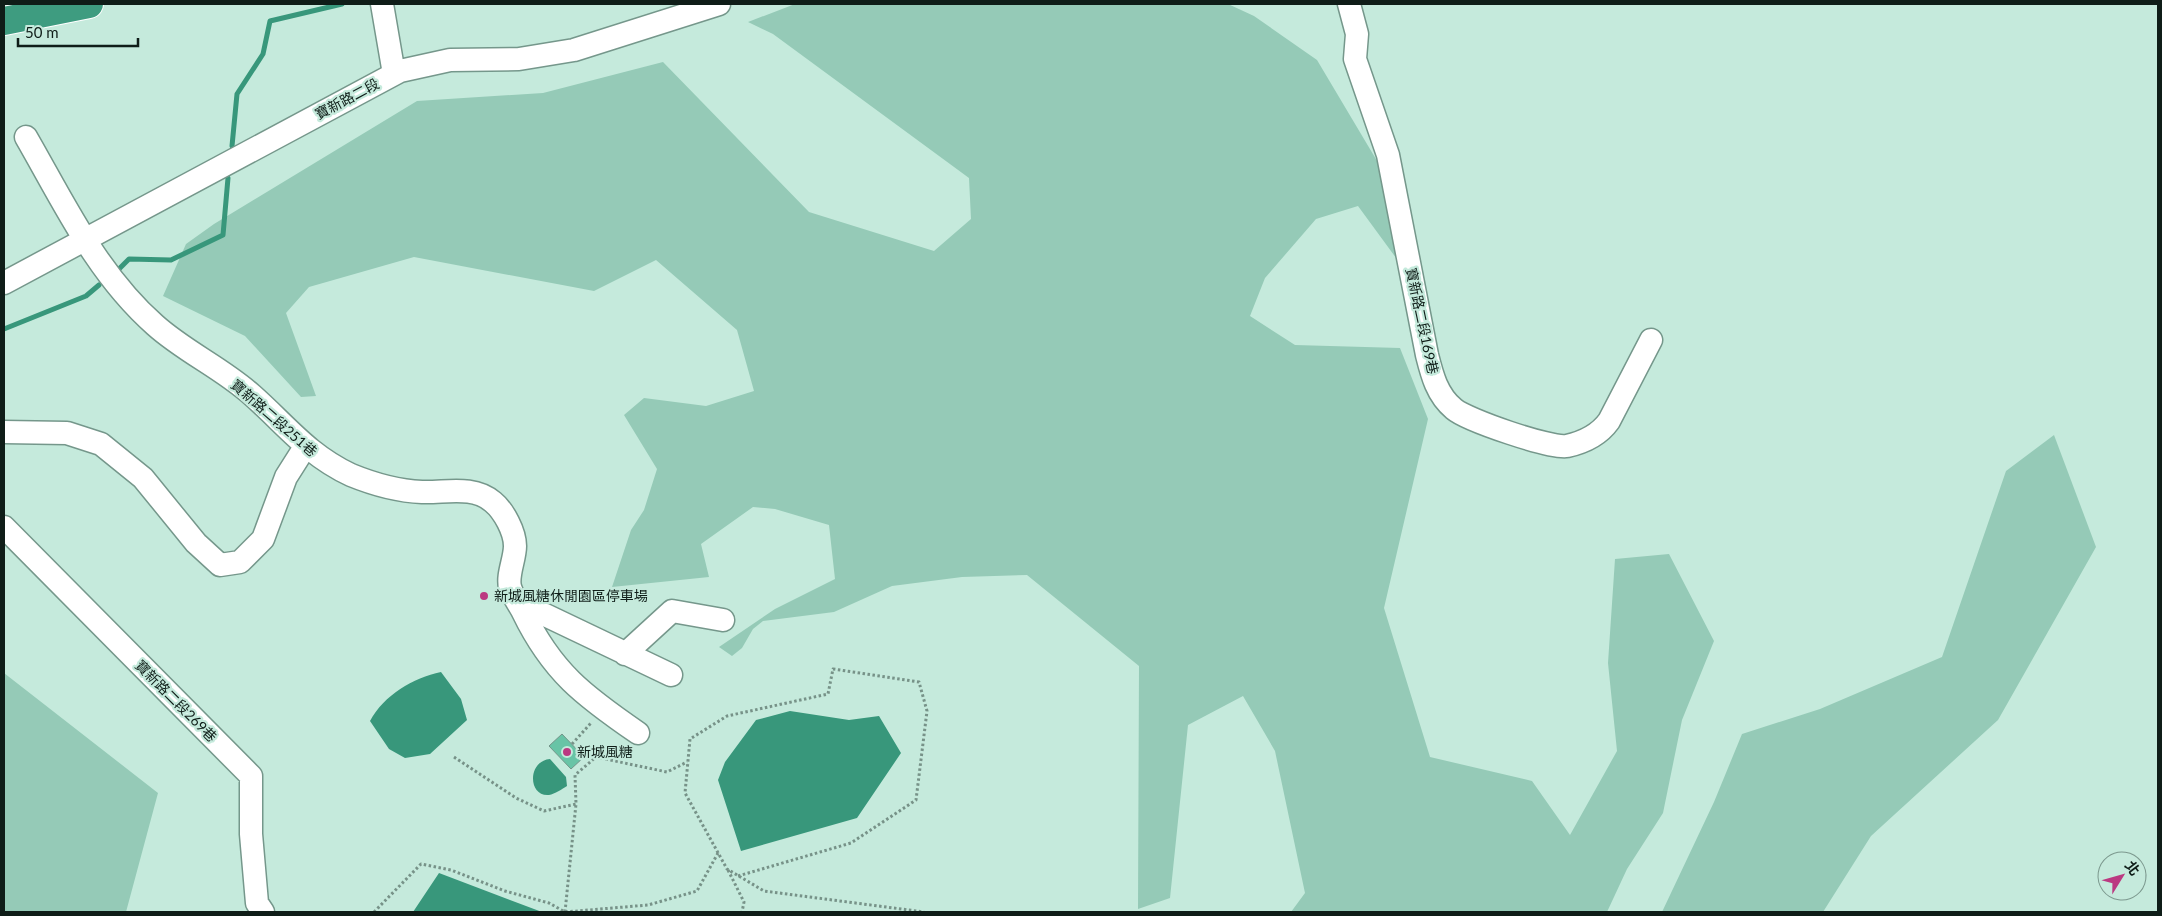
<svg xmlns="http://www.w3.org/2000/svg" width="2162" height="916" font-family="Lato,'Noto Sans TC',sans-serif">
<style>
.green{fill:#95cab7}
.water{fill:#38977b}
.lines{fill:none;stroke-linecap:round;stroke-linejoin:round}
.stream{stroke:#38977b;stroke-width:5}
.building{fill:#68c4a6;stroke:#739589}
.minor-casing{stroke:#75978b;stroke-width:25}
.highway-casing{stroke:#fff;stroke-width:30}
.path{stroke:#779288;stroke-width:3;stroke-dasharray:2.5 2.5;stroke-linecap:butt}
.minor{stroke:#fff;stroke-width:22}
.highway{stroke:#3e9c80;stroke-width:28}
.poi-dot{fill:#bb3981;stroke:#c5eadc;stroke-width:2}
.labels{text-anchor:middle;stroke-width:4.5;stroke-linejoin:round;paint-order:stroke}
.street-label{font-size:14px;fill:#0f1d18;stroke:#c5eadc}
.poi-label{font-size:14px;fill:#0f1d18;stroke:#c5eadc;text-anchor:start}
</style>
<rect width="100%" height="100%" fill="#c5eadc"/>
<path class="green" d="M795 4H1228L1254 16 1317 60 1386 176 1410 277 1358 206 1316 219 1265 278 1250 316 1295 345 1400 348 1428 419 1384 608 1430 757 1532 781 1570 835 1617 751 1608 663 1615 559 1669 554 1714 641 1682 720 1663 813 1627 869 1607 912H1291L1305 893 1275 751 1243 696 1188 725 1170 898 1138 909 1139 666 1027 575 962 577 892 586 834 612 763 621 753 629 742 648 732 656 719 647 775 609 835 579 829 525 775 509 753 507 701 544 709 577 612 587 631 530 644 510 657 469 624 415 644 398 706 406 754 391 737 330 656 260 594 291 414 257 309 287 286 313 316 396 301 397 245 336 163 296 186 244 214 224 417 101 543 93 663 62 809 212 934 251 971 219 969 178 773 34 748 22Z
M2054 435 2096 547 1998 720 1871 836 1823 912H1662L1714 802 1742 734 1820 709 1942 657 2006 471Z
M4 673 158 793 126 912H4Z"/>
<path class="water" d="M441 672 461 699 467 720 430 754 405 758 389 749 370 721C384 695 413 678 441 672Z
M790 711 849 720 879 716 901 753 857 818 741 851 718 780 725 762 756 720Z
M550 759 566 777 567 786C562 789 555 794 549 795 528 797 527 761 550 759Z
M439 873 542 912H413Z"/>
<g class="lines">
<path class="stream" d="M232 146 237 94 263 54 270 21 342 4
M120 268 129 259 171 260 223 235 228 178
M4 329 86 296 99 285"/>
</g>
<path class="building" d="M562 734 584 757 571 769 549 746Z"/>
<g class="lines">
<defs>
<path id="minor" d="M382 4 394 74
M1349 4 1357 34 1355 59 1388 155 1427 355C1432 375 1437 395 1454 409 1467 420 1551 449 1567 446 1585 442 1599 435 1609 421L1651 340
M26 137C64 203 97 274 155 325 185 352 222 368 252 395 286 425 308 455 351 475 373 484 399 491 422 492 446 493 473 485 493 502 504 511 515 532 515 546 515 559 507 575 510 587 512 595 519 604 523 612 552 672 584 696 638 733
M4 283 400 71 450 60 519 59 574 50 719 4
M4 432 67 433 101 444 143 478 196 543 220 565 240 562 263 539 286 477 305 447
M4 527 251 776V834L257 903 263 912
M518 602 671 675
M625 654 672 611 723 620"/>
<path id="highway" d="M4 21 89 4"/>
</defs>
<use href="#minor" class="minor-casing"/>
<use href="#highway" class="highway-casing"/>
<path class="path" d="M572 744 591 723
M454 757 516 798 544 811 576 804
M728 870 744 902 742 912
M738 876 851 843 916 800 927 711 919 682 833 669 828 694 727 716 690 739 685 793 727 869 764 891 924 912
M374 912 421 864 451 870 505 891 549 903 565 912 648 905 697 891 718 853
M565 912 576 804 575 775 596 757 667 772 687 762"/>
<use href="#minor" class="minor"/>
<use href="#highway" class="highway"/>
</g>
<g class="poi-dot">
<circle cx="484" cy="596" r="5"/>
<circle cx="567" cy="752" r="5"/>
</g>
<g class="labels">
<g class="street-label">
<text transform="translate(347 99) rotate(-28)" y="5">寶新路二段</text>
<text transform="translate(1422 321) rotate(78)" y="5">寶新路二段169巷</text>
<text transform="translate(274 418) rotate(41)" y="5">寶新路二段251巷</text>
<text transform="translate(176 701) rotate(45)" y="5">寶新路二段269巷</text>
</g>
<g class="poi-label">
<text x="494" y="601">新城風糖休閒園區停車場</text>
<text x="577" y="757">新城風糖</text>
</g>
</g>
<rect width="2162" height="916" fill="none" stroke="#0f1d18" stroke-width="10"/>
<g transform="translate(2122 876) rotate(53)"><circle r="24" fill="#c5eadc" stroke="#7c988e"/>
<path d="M0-4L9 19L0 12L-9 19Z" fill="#bb3981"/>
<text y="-8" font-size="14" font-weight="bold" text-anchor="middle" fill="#0f1d18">北</text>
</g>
<path d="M18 38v8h120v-8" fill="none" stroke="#0f1d18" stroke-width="2.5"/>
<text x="25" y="38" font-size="15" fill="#0f1d18" stroke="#c5eadc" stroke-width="4" paint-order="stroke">50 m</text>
</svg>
